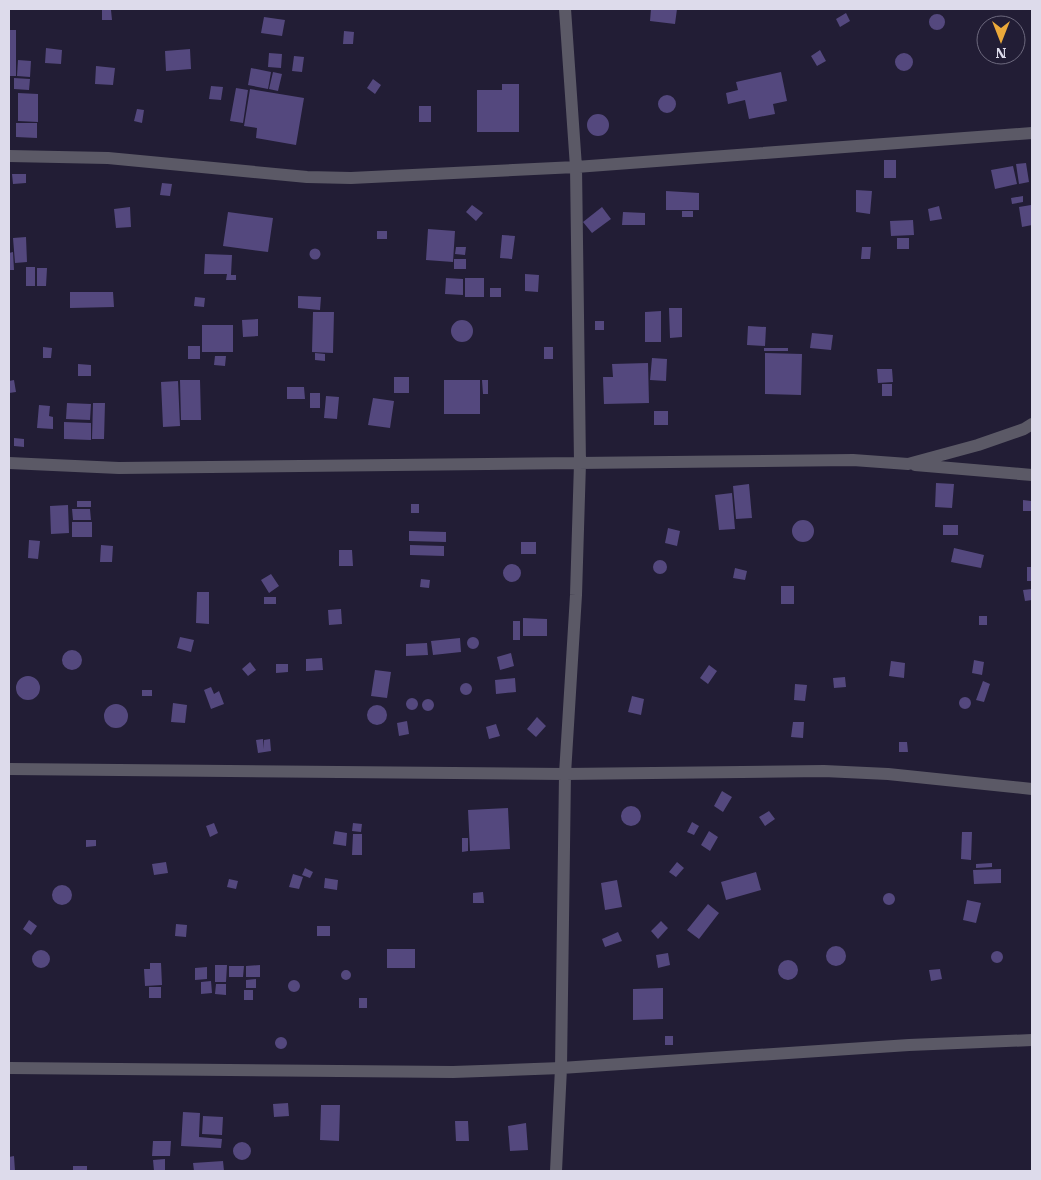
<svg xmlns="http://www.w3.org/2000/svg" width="1041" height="1180" font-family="'IBM Plex Serif',serif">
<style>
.building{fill:#54487e}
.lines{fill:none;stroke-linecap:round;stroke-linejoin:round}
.minor{stroke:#5b5966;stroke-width:12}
</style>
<rect width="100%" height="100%" fill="#221d35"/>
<path class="building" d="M651 9H677L675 24 650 21Z
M102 10H111L112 20H102Z
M846 13 850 21 840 27 836 19Z
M929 22a8 8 0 1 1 16 0a8 8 0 1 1-16 0Z
M264 17 285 20 282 36 261 33Z
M9 30H16V76H9Z
M344 31 354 32 353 44H343Z
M46 48 62 50 61 64 45 63Z
M190 49 191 69 166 71 165 51Z
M820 50 826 61 817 66 811 56Z
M895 62a9 9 0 1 1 18 0a9 9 0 1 1-18 0Z
M269 53 282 54 281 68 268 67Z
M294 56 304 57 302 72 292 71Z
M18 60 31 61 30 77 17 76Z
M96 66 115 68 113 85 95 84Z
M251 68 271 72 268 89 248 85Z
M273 72 282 74 278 91 269 89Z
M781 72 787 101 773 104 775 114 749 119 745 100 728 104 726 93 738 90 736 82Z
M14 78 30 79 29 90 14 89Z
M373 79 381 85 375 94 367 88Z
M502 84H519V132H477V90H502Z
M211 86 223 87 221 100 209 99Z
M236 88 248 90 243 123 230 121Z
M250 89 304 98 296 145 256 138 257 128 244 126Z
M18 93 38 94V122L18 121Z
M658 104a9 9 0 1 1 18 0a9 9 0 1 1-18 0Z
M419 106H431V122H419Z
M137 109 144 110 142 123 134 121Z
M587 125a11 11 0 1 1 22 0a11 11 0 1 1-22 0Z
M16 123H37V138L16 137Z
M884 160H896V178H884Z
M1026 163 1029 182 1019 184 1016 164Z
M1013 166 1017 184 995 189 991 170Z
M12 174H26V183L13 184Z
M162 183 172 184 170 196 160 195Z
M856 190 872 191 870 214 856 212Z
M666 191 699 193V210H666Z
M1023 196V202L1012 204 1011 198Z
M472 205 483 213 476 221 466 212Z
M1031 205 1032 225 1022 227 1019 207Z
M939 206 942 219 930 221 928 209Z
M130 207 131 227 116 228 114 209Z
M602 207 611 219 592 233 583 222Z
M682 211H693V217H682Z
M228 212 273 218 268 252 223 246Z
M623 212 645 213V225H622Z
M913 220 914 235 891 236 890 221Z
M428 229 455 231 453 262 426 260Z
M377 231H387V239H377Z
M502 235 515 236 512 259 500 258Z
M26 237 27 262 15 263 13 238Z
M897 238H909V249H897Z
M456 247H466L465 255 455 254Z
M862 247H871L870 259H861Z
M309.5 254a5.5 5.5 0 1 1 11 0a5.5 5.5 0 1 1-11 0Z
M13 252 14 270H9V253Z
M205 254 232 255 231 275H236V280H226L227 274H204Z
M454 259H466V269H454Z
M26 267H35V286H26Z
M37 268H47L46 286H37Z
M525 274 539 275 538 292 525 291Z
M446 278 463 279V295L445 294Z
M465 278H484V297H465Z
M490 288H501V297H490Z
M70 292H113L114 307 70 308Z
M298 296 321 297 320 310 298 308Z
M195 297 205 298 204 307 194 306Z
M669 308H682V337L670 338Z
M661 311V342H645V312Z
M313 312H334L333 353 312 352Z
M258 319V336L243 337 242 320Z
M451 331a11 11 0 1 1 22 0a11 11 0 1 1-22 0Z
M595 321H604V330H595Z
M202 325H233V352H202Z
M748 326 766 327 765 346 747 345Z
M812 333 833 335 831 350 810 348Z
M188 346H200V359H188Z
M43 347 52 348 51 358H43Z
M544 347H553V359H544Z
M764 348H788V351H764Z
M315 353 325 354V361L315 360Z
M765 353 802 354 801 395 765 394Z
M215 356H226L225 366 214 365Z
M652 358 667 359 666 381 650 380Z
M648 363 649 403 604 404 603 377H613L612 364Z
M78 364 91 365V376H78Z
M877 369H892L893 382 878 383Z
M394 377H409V393H394Z
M14 380 16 392 9 393V381Z
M180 380H200L201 420H181Z
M444 380H480V414H444Z
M482 380H488V394H483Z
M178 381 180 426 163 427 161 382Z
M882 384H892V396H882Z
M287 387H304L305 399H287Z
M310 393H320V408H310Z
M326 396 339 397 337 419 324 418Z
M373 398 394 401 390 428 368 425Z
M67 403 91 404 90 420 66 419Z
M93 403H105L104 439H92Z
M39 405 50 406 49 416 53 417V429L37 428Z
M654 411H668V425H654Z
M64 422 91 423V440L64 439Z
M14 438 24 439V447L14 446Z
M936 483 954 484 952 508 935 507Z
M749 484 752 518 736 519 733 486Z
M732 493 735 529 719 530 715 495Z
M1023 500 1031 501V511H1023Z
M77 501H91V507H77Z
M411 504H419V513H411Z
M68 505 69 533 51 534 50 506Z
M72 509H90L91 520H73Z
M792 531a11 11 0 1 1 22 0a11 11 0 1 1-22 0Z
M72 522H92V537H72Z
M943 525H958V535H943Z
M668 528 680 531 677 546 665 543Z
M409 531 446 532V542L409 541Z
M29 540 40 541 38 559 28 558Z
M521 542H536V554H521Z
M101 545 113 546 112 562H100Z
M410 545 444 546V556L410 555Z
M954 548 984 555 981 568 951 562Z
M339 550H352L353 566H339Z
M653 567a7 7 0 1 1 14 0a7 7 0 1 1-14 0Z
M503 573a9 9 0 1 1 18 0a9 9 0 1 1-18 0Z
M1027 567H1032V581H1027Z
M735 568 747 571 745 580 733 578Z
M271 574 279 586 269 593 261 580Z
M421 579 430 580 429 588 420 587Z
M781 586H794V604H781Z
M1032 589V600L1025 601 1023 590Z
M197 592H209V624L196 623Z
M264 597H276V604H264Z
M341 609 342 624 329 625 328 610Z
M979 616H987V625H979Z
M523 618 547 619V636H523Z
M513 621H520V640H513Z
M467 643a6 6 0 1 1 12 0a6 6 0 1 1-12 0Z
M180 637 194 640 191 652 177 648Z
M460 638 461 652 433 655 431 641Z
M427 643 428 655 406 656V644Z
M62 660a10 10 0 1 1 20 0a10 10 0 1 1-20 0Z
M511 653 514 666 500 670 497 657Z
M322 658 323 670 306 671V659Z
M974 660 984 662 982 675 972 673Z
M891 661 905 663 904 678 889 676Z
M250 662 256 670 248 676 242 669Z
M276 664H288V672L276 673Z
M709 665 717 671 708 684 700 678Z
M375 670 391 672 387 698 371 696Z
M16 688a12 12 0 1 1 24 0a12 12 0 1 1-24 0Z
M845 677 846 687 834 688 833 678Z
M515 678 516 692 496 694 495 680Z
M983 681 990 684 984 702 976 700Z
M460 689a6 6 0 1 1 12 0a6 6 0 1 1-12 0Z
M795 684 807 685 805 701 794 700Z
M211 687 214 694 219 691 224 704 211 709 204 690Z
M142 690H152V696H142Z
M632 696 644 699 641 715 628 712Z
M959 703a6 6 0 1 1 12 0a6 6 0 1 1-12 0Z
M406 704a6 6 0 1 1 12 0a6 6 0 1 1-12 0Z
M422 705a6 6 0 1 1 12 0a6 6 0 1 1-12 0Z
M173 703 187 705 185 723 171 722Z
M104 716a12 12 0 1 1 24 0a12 12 0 1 1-24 0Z
M367 715a10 10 0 1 1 20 0a10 10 0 1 1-20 0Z
M537 717 546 726 536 737 527 729Z
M407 721 409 734 399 736 397 723Z
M793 722H804L803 738 791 737Z
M496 724 500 736 489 739 486 727Z
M263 739 264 749V740L270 739 271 751 258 753 256 740Z
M899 742H907L908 752H899Z
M722 791 732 797 723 812 714 806Z
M621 816a10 10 0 1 1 20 0a10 10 0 1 1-20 0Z
M508 808 510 849 470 851 468 810Z
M769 811 775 819 765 826 759 817Z
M692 822 699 826 694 835 687 832Z
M214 823 218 833 210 837 206 826Z
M353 823 362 824 361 832 352 831Z
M335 831 347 833 346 846 333 844Z
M709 831 718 837 710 851 701 845Z
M962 832H972L971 860 961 859Z
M353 834H362V855H352Z
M462 838H468V851L462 852Z
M86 840H96V846L86 847Z
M166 862 168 873 154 875 152 864Z
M677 862 684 868 676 877 669 872Z
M992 863V867L976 868V864Z
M305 868 313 872 310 878 302 875Z
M1001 869V883L974 884 973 870Z
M756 872 761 890 726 900 721 882Z
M293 874 303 877 299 889 289 887Z
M325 878 338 880 337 890 324 888Z
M229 879 238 881 236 889 227 887Z
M617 880 622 907 605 910 601 883Z
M52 895a10 10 0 1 1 20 0a10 10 0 1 1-20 0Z
M483 892 484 903H473V893Z
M883 899a6 6 0 1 1 12 0a6 6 0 1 1-12 0Z
M967 900 981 903 976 923 963 920Z
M708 904 719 913 699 939 687 930Z
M29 920 37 926 31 935 23 929Z
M661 921 668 928 658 939 651 931Z
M176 924 187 925 186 937 175 936Z
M317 926H330V936H317Z
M618 932 622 941 605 947 602 939Z
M826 956a10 10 0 1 1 20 0a10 10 0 1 1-20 0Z
M387 949H415V968H387Z
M32 959a9 9 0 1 1 18 0a9 9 0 1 1-18 0Z
M991 957a6 6 0 1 1 12 0a6 6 0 1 1-12 0Z
M668 953 670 965 658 968 656 955Z
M778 970a10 10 0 1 1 20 0a10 10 0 1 1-20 0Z
M150 963H161L162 985 145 986 144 969H150Z
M215 965H227L226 982H215Z
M260 965V977H246V966Z
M229 966H244L243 977H229Z
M207 967V979L195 980V968Z
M940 969 942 979 931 981 929 970Z
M341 975a5 5 0 1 1 10 0a5 5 0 1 1-10 0Z
M256 979V988H246V980Z
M288 986a6 6 0 1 1 12 0a6 6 0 1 1-12 0Z
M211 981 212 993 201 994V982Z
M216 984H226V995L215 994Z
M149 987H161V998H149Z
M663 988V1019L633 1020V989Z
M244 990H253V1000H244Z
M359 998H367V1008H359Z
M665 1036H673V1045H665Z
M275 1043a6 6 0 1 1 12 0a6 6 0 1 1-12 0Z
M288 1103 289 1116 274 1117 273 1104Z
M321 1105H340L339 1141 320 1140Z
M183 1112 200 1113 199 1137 222 1139 221 1148 181 1146Z
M203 1116 223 1117 222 1135 202 1134Z
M455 1121H468L469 1141H456Z
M526 1123 528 1150 510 1151 508 1126Z
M153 1141H171L170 1156H152Z
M233 1151a9 9 0 1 1 18 0a9 9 0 1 1-18 0Z
M14 1156 15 1171H9V1157Z
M165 1159V1171H154L153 1160Z
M223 1161 224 1171H194L193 1163Z
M73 1166H87V1171H73Z"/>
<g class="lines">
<path class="minor" d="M9 156 108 158 307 177 351 178 576 167 1032 133
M9 463 119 468 853 460 908 464 978 445 1024 429 1032 424
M915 465 1032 475
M9 769 565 774 824 771 888 774 1032 789
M9 1068 453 1072 561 1068 909 1045 1032 1040
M556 1171 561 1068 565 774 576 595 580 463 576 167 565 9"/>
</g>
<rect width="1041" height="1180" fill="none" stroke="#dddbeb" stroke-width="20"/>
<g transform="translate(1001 40) rotate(180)"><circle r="24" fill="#221d35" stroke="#6d697e"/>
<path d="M0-4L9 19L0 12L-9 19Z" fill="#eba93a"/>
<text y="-8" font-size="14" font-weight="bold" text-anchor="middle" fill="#dddbeb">N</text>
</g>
</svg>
